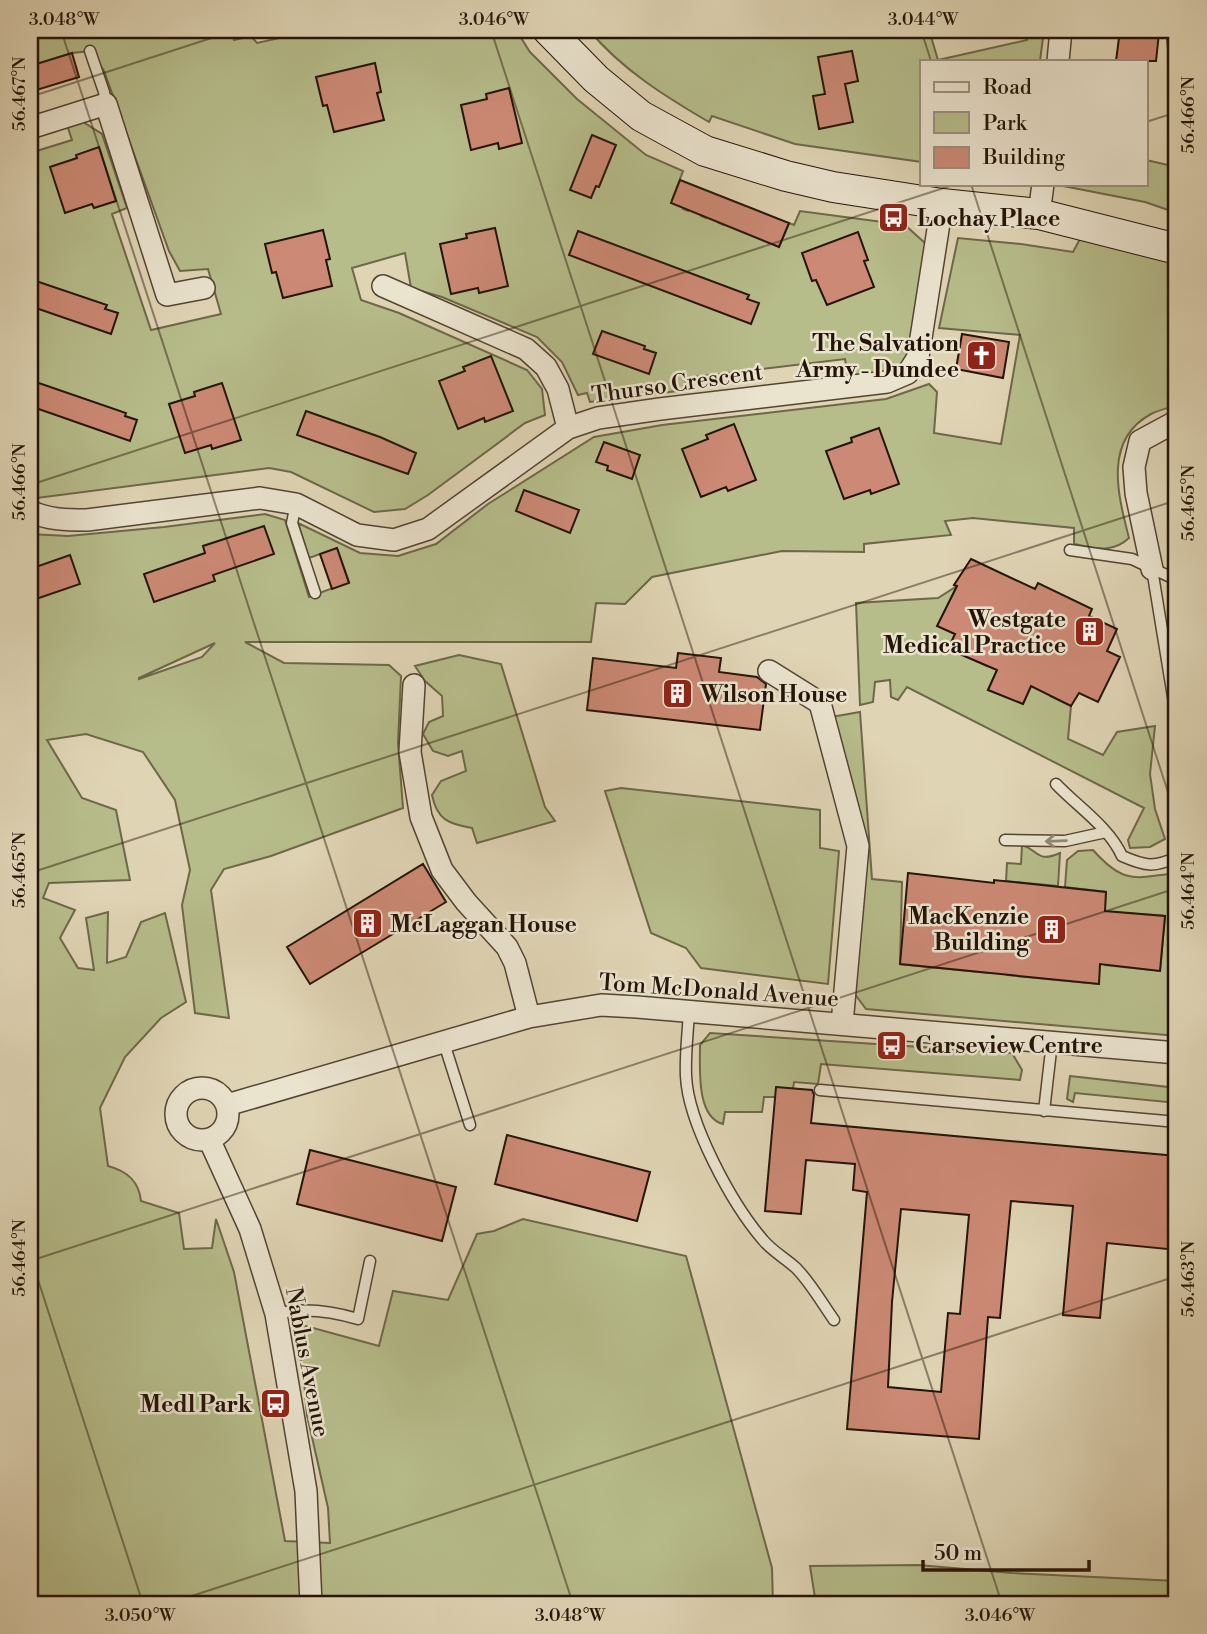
<svg xmlns="http://www.w3.org/2000/svg" width="1207" height="1634" font-family="'Libre Bodoni',serif">
<style>
.green{fill:#b6bc8a;stroke:#6d6848;stroke-width:2;fill-rule:evenodd}
.building{fill:#cc8975;stroke:#241407;stroke-width:2;fill-rule:evenodd}
.lines{fill:none;stroke-linecap:round;stroke-linejoin:round}
.lane-casing{stroke:#534432;stroke-width:13}
.street-casing{stroke:#534432;stroke-width:24}
.secondary-casing{stroke:#241407;stroke-width:32}
.lane{stroke:#eae3ce;stroke-width:10}
.street{stroke:#eae3ce;stroke-width:21}
.secondary{stroke:#eae3ce;stroke-width:30}
.oneway{stroke:#918674}
.ticks{fill:none;stroke:#241407;stroke-width:2;stroke-opacity:0.45}
.labels{text-anchor:middle;stroke-width:5;stroke-linejoin:round;paint-order:stroke}
.poi-label{font-size:23px;font-weight:bold;fill:#241407;stroke:#eae3ce;text-anchor:start}
.street-label{font-size:23px;fill:#241407;stroke:#eae3ce}
.neatline{fill:none;stroke:#241407;stroke-width:2.5}
.ticks-label{font-size:18px;text-anchor:middle;fill:#241407}
</style>
<rect width="100%" height="100%" fill="#dfd4b4"/>
<filter id="stains"><feTurbulence type="fractalNoise" baseFrequency=".00286" numOctaves="4"/><feColorMatrix values="0 0 0 0 .2 0 0 0 0 .09 0 0 0 0 .02 0 0 0 .5 -.17"/></filter>
<radialGradient id="worn" r=".72"><stop offset=".6" stop-color="#630" stop-opacity="0"/><stop offset="1" stop-color="#630" stop-opacity=".3"/></radialGradient>
<path class="green" d="M39 30H231L234 40 251 36 257 43 316 30H516L530 52 577 99 646 155 683 171 672 200 684 205 683 209 688 211 690 207 702 212 701 216 706 218 708 215 720 220 719 223 724 225 726 222 743 232 744 229 779 247 789 223 794 225 800 211 905 225 926 244 907 360 891 371 848 377 845 359 686 378 685 390 590 402 587 393 578 395 562 362 537 337 442 297 411 288 405 253 352 268 361 300 399 313 527 370 542 389 545 415 525 423 428 495 405 509 374 512 291 472 269 468 37 498 30 493V153L72 140 67 125 83 122 102 134 127 208 112 214 151 330 221 314 208 269 180 271 169 251 104 71 91 51 72 53 30 66V33Z
M589 30H929L938 60 1027 40 1025 30H1044L1040 61H922V162L795 144 712 116 709 122C666 97 621 69 589 30Z
M1146 160 1177 167V213L1145 202 1058 185 1146 184Z
M1081 237 1140 246 1177 266V405C1169 408 1159 410 1151 414 1103 440 1118 495 1129 538 1112 554 1095 548 1074 544V528L973 518 945 521 951 535 864 544V552L782 551 652 577 625 604 596 603 591 642H245L284 663 389 665 401 676 398 743 403 808 271 856 224 869 211 890 229 1018 195 1013 182 905 190 870 175 800 143 752 86 734 47 740 82 798 116 810 130 880 49 883 43 898 75 910 60 938 78 968 94 970 86 918 108 912 107 963 126 957 141 922 165 913 186 1002 161 1018 125 1057 100 1108 108 1166C127 1171 139 1181 141 1201L179 1213 184 1249 212 1248 216 1219 234 1272 285 1541 330 1543 328 1508 307 1415 303 1370 294 1331 306 1326 379 1346 393 1291 448 1300 477 1234 494 1231 523 1219 686 1256 772 1568 773 1604H40L33 1602 30 1593V1181L37 1172 34 1121 30 1108V534L68 536 164 527 265 514 285 520 309 597 349 582 337 548 309 558 298 523 360 553 398 556 436 544 488 504 594 437 662 425 886 399 929 384 937 392 934 433 1001 444 1020 335 939 328 958 238 1021 244 1073 252ZM215 643 202 657 139 679V678Z
M957 586 938 626 955 634 949 649 987 666 998 668 988 690 1023 704 1032 684 1051 691 1050 696 1071 706 1068 739 1103 755 1117 732 1155 726 1150 774 1155 809 1165 839 1150 847 1130 848 1128 840 1144 808 907 687 898 700 891 697 890 680 875 682 873 702 860 705 856 603 938 598Z
M459 655 501 664 545 807 555 821 477 843 472 828C449 824 437 820 432 795L441 781 466 771 462 751 448 756 433 751 423 734 429 722 443 716 442 696 425 681 415 666Z
M860 712 872 879 902 882 900 964 988 973 992 928 1007 975 1098 984 1102 945H1106L1105 965 1160 971 1165 916 1111 912 1103 930 1106 892 1065 887 1067 860 1078 851 1093 850C1124 885 1135 878 1177 873V1036L866 1009 854 993 864 850 831 717Z
M621 788 820 810V848L839 851 828 984 701 968 686 948 651 933 605 791Z
M1022 845C1040 851 1037 863 1060 853L1058 886 1006 881 1007 863 1021 864Z
M710 1033 1012 1053 1022 1070 1020 1080 821 1064 818 1084 794 1082 793 1089 775 1097H764L762 1112H725L723 1124C696 1117 700 1068 700 1045Z
M1070 1076 1177 1088V1103L1075 1093 1073 1102 1067 1099Z
M918 1565 1012 1573 1177 1581V1604H816L810 1566Z"/>
<path class="building" d="M1120 30 1159 33 1156 61H1116Z
M852 51 858 81 845 84 853 122 819 129 813 96 825 94 818 57Z
M72 53 79 77 30 92V66Z
M375 63 381 92 377 93 384 120 334 132 327 105 323 106 316 77Z
M509 88 522 143 499 149 498 143 471 150 461 105 487 99 486 94Z
M592 135 616 145 599 187 596 186 591 198 570 190Z
M99 147 116 201 94 208 92 204 65 213 50 167 77 158 76 155Z
M680 180 789 223 779 247 671 203Z
M495 228 508 286 479 293 478 288 451 294 440 244 467 238 466 234Z
M323 230 330 259 326 260 332 286 283 298 276 272 272 273 265 244Z
M578 231 749 295 747 299 759 303 751 324 569 255Z
M858 232 868 260 864 261 874 287 827 305 816 280 812 281 802 253Z
M30 279 107 305 105 309 118 313 111 334 30 306Z
M602 331 645 346 644 349 656 353 649 374 593 354Z
M962 334 1009 342 1003 378 956 369Z
M491 356 513 411 485 422 484 418 458 429 439 381 465 371 463 367Z
M30 380 126 413 125 416 137 420 130 441 30 406Z
M222 383 241 440 212 449 211 445 185 453 169 404 195 396 194 392Z
M306 411 380 437 416 453 408 474 297 435Z
M734 424 756 480 728 491 726 487 701 497 682 449 708 439 706 435Z
M879 428 899 484 871 494 870 490 844 499 826 451 852 442 851 438Z
M604 442 640 455 632 479 607 470 608 466 596 462Z
M524 490 579 510 570 533 516 511Z
M264 526 274 554 213 575 215 581 154 602 144 574 205 553 203 546Z
M337 548 349 583 332 589 320 554Z
M70 555 80 584 30 601V569Z
M971 559 1035 589 1038 583 1092 609 1089 616 1117 629 1107 651 1120 657 1098 702 1079 693 1071 706 1031 686 1023 704 988 690 997 670 948 649 955 634 937 626 957 586 954 585Z
M678 653 721 658 719 672 757 677 766 684 760 730 587 710 593 658 676 668Z
M423 864 446 902 310 984 287 947Z
M908 873 994 883V880L1106 892 1105 911 1165 916 1160 971 1100 964 1099 984 900 964Z
M776 1087 812 1090 814 1095 811 1123 1177 1156V1250L1107 1243 1100 1318 1063 1315 1073 1206 1011 1201 1000 1318 988 1317 979 1439 847 1429 867 1192 853 1190 855 1164 806 1160 801 1214 765 1211ZM901 1209 969 1215 960 1314 948 1313 941 1392 888 1387 892 1302Z
M507 1135 650 1172 637 1221 495 1184Z
M310 1150 456 1187 442 1241 297 1204Z"/>
<g class="lines">
<defs>
<path id="lane" d="M1172 30 1176 82
M931 31 937 30
M90 51 104 92 106 104
M296 504 292 523 315 593
M1070 550 1132 559 1177 580
M1152 569 1175 709V780L1177 790
M1056 784C1078 807 1109 827 1122 856 1145 866 1154 868 1177 857
M1005 840 1065 841 1106 832
M689 1011C688 1032 685 1054 686 1076 688 1123 732 1204 763 1240 772 1251 785 1258 796 1268 810 1282 822 1303 834 1320
M444 1043 470 1125
M820 1090 1177 1122
M1044 1111 1052 1042
M276 1314C303 1307 331 1311 358 1319L370 1261"/>
<path id="street" d="M1058 61 1061 30
M30 128 106 104 167 295 204 288
M1039 214 1043 184
M383 286 526 349 546 367 558 389 568 428
M30 511C48 520 67 520 87 520L260 498 296 504 357 535 394 540 428 529 568 428 598 418 660 409 887 382 908 373 918 357 942 204
M1152 569 1136 493 1134 467 1140 441 1177 421
M769 671 820 703 858 846 842 1024
M414 685 410 752 421 817 442 870 466 902 507 947 515 963 529 1017
M176 1114a26 26 0 1 1 52 0a26 26 0 1 1-52 0Z
M227 1105 529 1017 601 1005 637 1007 1177 1053
M209 1139 250 1229 276 1314 306 1491 311 1604"/>
<path id="secondary" d="M548 30 596 79 641 116 705 151 786 176 833 187 942 204 1039 214 1177 249"/>
</defs>
<use href="#lane" class="lane-casing"/>
<use href="#street" class="street-casing"/>
<use href="#secondary" class="secondary-casing"/>
<use href="#lane" class="lane"/>
<use href="#street" class="street"/>
<use href="#secondary" class="secondary"/>
</g>
<defs><path id="oneway-shaft" d="M-6 0H5M1.5-3L5.5 0L1.5 3" fill="none" stroke-width="1.6" stroke-linecap="round" stroke-linejoin="round" transform="scale(1.75)"/></defs>
<use class="oneway" href="#oneway-shaft" transform="translate(1056 841) rotate(178)"/>
<path class="ticks" d="M61 30 573 1604M491 30 1002 1604M921 30 931 61M30 97 236 30M1146 122 1177 112M971 184 1177 820M30 485 956 184M30 873 1177 500M30 1255 143 1604M30 1261 1177 888M167 1604 1177 1276"/>
<defs>
<symbol id="bus-square" viewBox="-11 -11 22 22"><rect x="-9" y="-9" width="18" height="18" rx="4" fill="#8f2418" stroke="#eae3ce"/><path d="M-5-6H5V4H4V6H2V4H-2V6H-4V4H-5ZM-3.5-4V0h7V-4ZM-3.5 1.2v1.5H-2V1.2ZM2 1.2v1.5H3.5V1.2Z" fill="#fff"/></symbol>
<symbol id="church-square" viewBox="-11 -11 22 22"><rect x="-9" y="-9" width="18" height="18" rx="4" fill="#8f2418" stroke="#eae3ce"/><path d="M-1.2-6h2.4v3.5h3.3v2.4h-3.3V6h-2.4V-.1h-3.3v-2.4h3.3Z" fill="#fff"/></symbol>
<symbol id="building-square" viewBox="-11 -11 22 22"><rect x="-9" y="-9" width="18" height="18" rx="4" fill="#8f2418" stroke="#eae3ce"/><path d="M-4-6H4V6H1V3H-1V6H-4ZM-2.5-4.3h1.7v1.8h-1.7ZM.8-4.3h1.7v1.8H.8ZM-2.5-1h1.7V.8h-1.7ZM.8-1h1.7V.8H.8Z" fill="#fff"/></symbol>
</defs>
<g fill-rule="evenodd">
<use href="#bus-square" x="876" y="200" width="35" height="35"/>
<use href="#church-square" x="964" y="338" width="35" height="35"/>
<use href="#building-square" x="1072" y="614" width="35" height="35"/>
<use href="#building-square" x="660" y="676" width="35" height="35"/>
<use href="#building-square" x="350" y="906" width="35" height="35"/>
<use href="#building-square" x="1034" y="912" width="35" height="35"/>
<use href="#bus-square" x="874" y="1028" width="35" height="35"/>
<use href="#bus-square" x="258" y="1386" width="35" height="35"/>
</g>
<g class="labels">
<g class="poi-label">
<text x="917" y="226">Lochay Place</text>
<text x="959" y="351" text-anchor="end">The Salvation<tspan x="959" dy="26">Army - Dundee</tspan></text>
<text x="1066" y="627" text-anchor="end">Westgate<tspan x="1066" dy="26">Medical Practice</tspan></text>
<text x="700" y="702">Wilson House</text>
<text x="1029" y="924" text-anchor="end">MacKenzie<tspan x="1029" dy="26">Building</tspan></text>
<text x="390" y="932">McLaggan House</text>
<text x="915" y="1053">Carseview Centre</text>
<text x="252" y="1412" text-anchor="end">Medl Park</text>
</g>
<g class="street-label">
<text transform="translate(677 383) rotate(-8)" y="8">Thurso Crescent</text>
<text transform="translate(719 990) rotate(4)" y="8">Tom McDonald Avenue</text>
<text transform="translate(308 1362) rotate(79)" y="8">Nablus Avenue</text>
</g>
</g>
<rect width="1207" height="1634" fill="none" stroke="#dfd4b4" stroke-width="77"/>
<rect x="920" y="60" width="228" height="126" fill="#eae3ce" stroke="#9b907e" stroke-width="2"/>
<rect x="934" y="82" width="35" height="10" fill="#eae3ce" stroke="#9b907e" stroke-width="2"/>
<text x="983" y="94" font-size="21" fill="#241407">Road</text>
<rect x="934" y="112" width="35" height="21" fill="#b6bc8a" stroke="#9b907e" stroke-width="2"/>
<text x="983" y="130" font-size="21" fill="#241407">Park</text>
<rect x="934" y="147" width="35" height="21" fill="#cc8975" stroke="#9b907e" stroke-width="2"/>
<text x="983" y="164" font-size="21" fill="#241407">Building</text>
<path d="M923 1560v10h166v-10" fill="none" stroke="#241407" stroke-width="3.5"/>
<text x="934" y="1560" font-size="21" fill="#241407" stroke="#eae3ce" stroke-width="5" paint-order="stroke">50 m</text>
<rect x="38" y="38" width="1130" height="1558" class="neatline"/>
<g class="ticks-label">
<text x="64" y="25">3.048°W</text>
<text x="494" y="25">3.046°W</text>
<text x="923" y="25">3.044°W</text>
<text transform="translate(19 94) rotate(-90)" y="6">56.467°N</text>
<text transform="translate(1188 115) rotate(-90)" y="6">56.466°N</text>
<text transform="translate(19 482) rotate(-90)" y="6">56.466°N</text>
<text transform="translate(1188 503) rotate(-90)" y="6">56.465°N</text>
<text transform="translate(19 870) rotate(-90)" y="6">56.465°N</text>
<text transform="translate(1188 891) rotate(-90)" y="6">56.464°N</text>
<text transform="translate(19 1258) rotate(-90)" y="6">56.464°N</text>
<text transform="translate(1188 1279) rotate(-90)" y="6">56.463°N</text>
<text x="140" y="1621">3.050°W</text>
<text x="570" y="1621">3.048°W</text>
<text x="1000" y="1621">3.046°W</text>
</g>
<rect width="100%" height="100%" filter="url(#stains)"/>
<rect width="100%" height="100%" fill="url(#worn)"/>
</svg>
